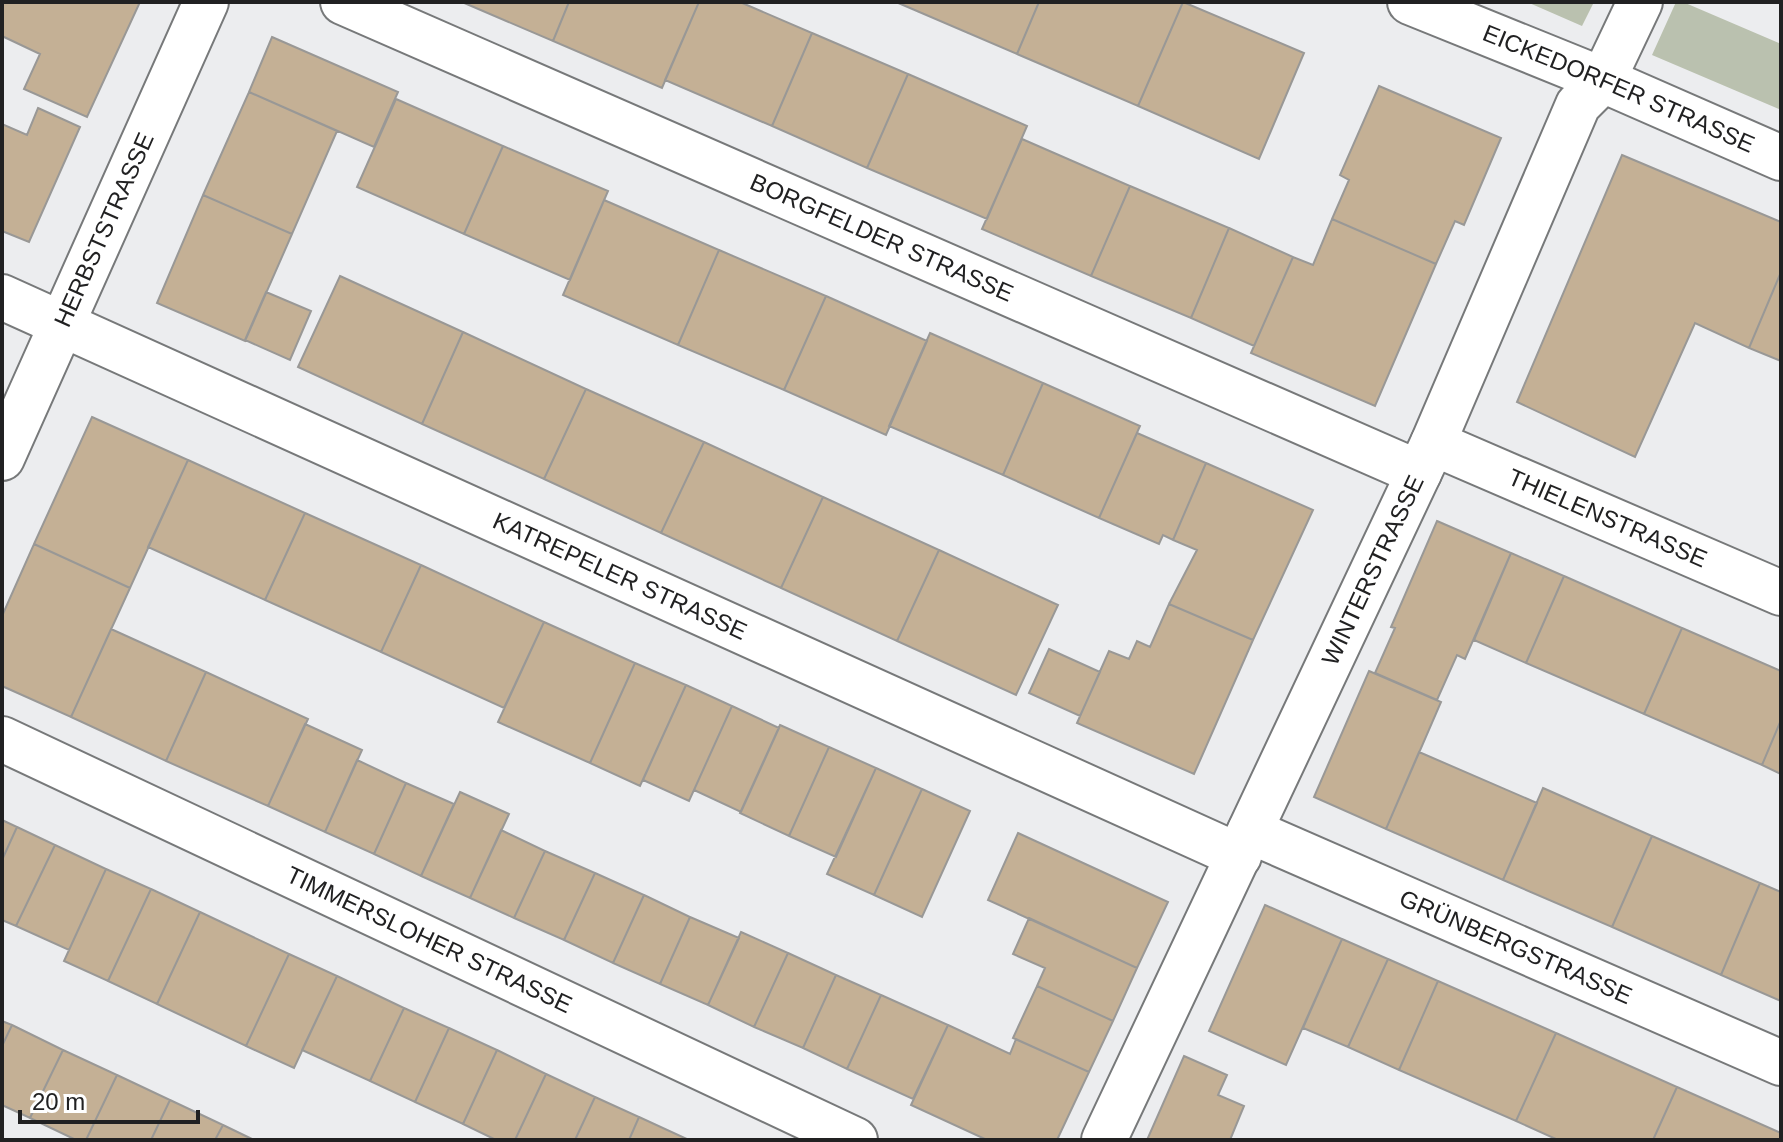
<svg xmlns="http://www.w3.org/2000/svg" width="1783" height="1142" font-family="Helvetica,sans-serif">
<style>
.green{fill:#bac1af}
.building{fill:#c4b095;stroke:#999896;stroke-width:2}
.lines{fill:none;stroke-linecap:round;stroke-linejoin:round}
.minor-casing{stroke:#77797a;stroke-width:48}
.minor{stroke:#fff;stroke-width:44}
.labels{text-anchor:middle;stroke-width:6;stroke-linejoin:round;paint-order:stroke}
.street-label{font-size:24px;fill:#212122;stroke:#fff}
</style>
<rect width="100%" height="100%" fill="#ecedef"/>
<path class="green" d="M1527 2H1594L1582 26Z
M1676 2H1683L1781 44V110L1652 55Z"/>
<path class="building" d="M2 2H140L87 117 24 89 40 54 2 36Z
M462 2H569L553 41Z
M569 2H699L662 88 553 41Z
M699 2H740L812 33 772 126 665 80Z
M896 2H1039L1017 54Z
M1039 2H1183L1138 106 1017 54Z
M1183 2 1304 53 1259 159 1138 106Z
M812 33 908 74 867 168 772 126Z
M272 37 398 92 374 147 249 92Z
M908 74 1027 126 987 219 867 168Z
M1379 86 1501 138 1464 225 1455 221 1436 264 1332 219 1349 180 1340 175Z
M249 92 337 131 292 234 203 195Z
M396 99 503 146 464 234 357 187Z
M38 108 80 127 29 242 2 231V124L27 135Z
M1022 139 1130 186 1091 276 982 229Z
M503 146 608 191 570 280 464 234Z
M1622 155 1781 222V272L1749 348 1695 323 1635 457 1517 402Z
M1130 186 1229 228 1191 318 1091 276Z
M203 195 292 234 245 341 157 303Z
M604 200 719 250 678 345 563 295Z
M1332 219 1436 264 1375 406 1251 353 1293 257 1313 265Z
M1229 228 1293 257 1254 346 1191 318Z
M719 250 826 296 784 390 678 345Z
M1781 272V361L1749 348Z
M340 276 463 332 422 424 298 367Z
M266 292 311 311 290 360 245 340Z
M826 296 927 341 886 435 784 390Z
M463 332 586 389 544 479 422 424Z
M930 333 1043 383 1003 475 889 426Z
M1043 383 1140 426 1099 518 1003 475Z
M586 389 704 442 661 533 544 479Z
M92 417 188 460 130 588 34 544Z
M1137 433 1206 463 1173 540 1163 535 1159 544 1099 518Z
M704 442 823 497 781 588 661 533Z
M188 460 305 513 265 600 148 547Z
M1206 463 1313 510 1253 640 1169 604 1197 550 1173 540Z
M823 497 939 550 897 641 781 588Z
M305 513 421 565 381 652 265 600Z
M1437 521 1511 553 1465 659 1457 655 1437 700 1375 673 1395 628 1391 627Z
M34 544 130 588 71 717 2 686V616Z
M939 550 1058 605 1016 695 897 641Z
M1511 553 1564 576 1526 663 1474 640Z
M421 565 544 622 504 708 381 652Z
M1564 576 1682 628 1644 714 1526 663Z
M1169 604 1253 640 1194 774 1077 723 1109 651 1129 659 1137 641 1150 647Z
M544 622 635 663 590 763 498 722Z
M1682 628 1781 671V720L1762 765 1644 714Z
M111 629 206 672 166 761 71 717Z
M1049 649 1100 672 1080 716 1029 693Z
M635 663 686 685 640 786 590 763Z
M1369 671 1441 702 1386 829 1314 797Z
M206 672 308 719 268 806 166 761Z
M686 685 732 706 689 801 643 780Z
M732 706 779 728 741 812 694 790Z
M1781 720V774L1762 765Z
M305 724 362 750 325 832 268 806Z
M780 725 829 747 789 836 740 813Z
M829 747 876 768 836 857 789 836Z
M1419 752 1537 803 1503 880 1386 829Z
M357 760 406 783 374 854 325 832Z
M876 768 922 789 874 895 827 874Z
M406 783 454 804 421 876 374 854Z
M1543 788 1652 836 1612 927 1503 880Z
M922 789 970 811 922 917 874 895Z
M460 792 509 814 470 898 421 876Z
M2 820 17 827 2 860Z
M17 827 55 845 16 926 2 920V860Z
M501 830 545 851 514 918 470 898Z
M1018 833 1168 902 1137 968 988 900Z
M1652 836 1760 883 1721 975 1612 927Z
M55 845 106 869 69 950 16 926Z
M545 851 595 873 564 940 514 918Z
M106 869 151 889 108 981 64 961Z
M595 873 644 895 613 963 564 940Z
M1760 883 1781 892V1001L1721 975Z
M151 889 200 912 157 1004 108 981Z
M644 895 690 917 660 984 613 963Z
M1265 905 1342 939 1286 1065 1209 1031Z
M200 912 289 954 246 1046 157 1004Z
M690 917 739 938 708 1005 660 984Z
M1029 918 1137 968 1113 1021 1037 986 1045 968 1013 954Z
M741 932 788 953 754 1027 708 1005Z
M1342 939 1388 959 1348 1047 1303 1028Z
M788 953 836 975 803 1048 754 1027Z
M289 954 337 976 294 1068 246 1046Z
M1388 959 1438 981 1399 1070 1348 1047Z
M836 975 881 995 847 1069 803 1048Z
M337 976 404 1008 370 1081 302 1050Z
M1438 981 1556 1033 1516 1121 1399 1070Z
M1037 986 1113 1021 1089 1072 1013 1038Z
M881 995 948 1025 913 1099 847 1069Z
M404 1008 449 1028 415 1102 370 1081Z
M2 1021 12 1025 2 1046Z
M12 1025 63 1050 30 1118 2 1105V1046Z
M948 1025 1010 1054 1016 1039 1089 1072 1057 1140H987L911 1105Z
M449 1028 497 1050 463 1124 415 1102Z
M1556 1033 1677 1087 1653 1140H1558L1516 1121Z
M63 1050 117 1075 86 1140H76L30 1118Z
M497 1050 546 1074 515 1140H496L463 1124Z
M1184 1056 1227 1075 1218 1095 1244 1106 1230 1140H1147Z
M546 1074 595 1097 575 1140H515Z
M117 1075 170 1100 151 1140H86Z
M1677 1087 1781 1133V1140H1653Z
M595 1097 639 1117 629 1140H575Z
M170 1100 223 1125 215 1140H151Z
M639 1117 687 1139 686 1140H629Z
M223 1125 254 1140H215Z"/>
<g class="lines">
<defs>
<g id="minor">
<path id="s1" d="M343 2 1419 473"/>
<path id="s2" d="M1410 2 1603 80 1781 158"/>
<path id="s3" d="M2 297 1239 856"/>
<path id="s4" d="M1433 443 1781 593"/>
<path id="s5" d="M2 458 206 2"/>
<path id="s6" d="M2 739 855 1140"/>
<path id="s7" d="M1250 831 1781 1063"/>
<path id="s8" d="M1104 1140 1433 443 1578 105 1603 80 1640 2"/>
</g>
</defs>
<use href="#minor" class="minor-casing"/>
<use href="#minor" class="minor"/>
</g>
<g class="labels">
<g class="street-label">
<text dy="8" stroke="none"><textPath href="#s2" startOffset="226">EICKEDORFER STRASSE</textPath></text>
<text dy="8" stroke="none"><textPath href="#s5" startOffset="250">HERBSTSTRASSE</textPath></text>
<text dy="8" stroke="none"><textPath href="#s1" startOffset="588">BORGFELDER STRASSE</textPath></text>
<text dy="8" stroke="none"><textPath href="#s4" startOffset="190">THIELENSTRASSE</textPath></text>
<text dy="8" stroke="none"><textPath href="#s8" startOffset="630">WINTERSTRASSE</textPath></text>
<text dy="8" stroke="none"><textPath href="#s3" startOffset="678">KATREPELER STRASSE</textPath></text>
<text dy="8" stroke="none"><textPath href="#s6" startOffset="472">TIMMERSLOHER STRASSE</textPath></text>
<text dy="8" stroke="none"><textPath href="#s7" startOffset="290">GRÜNBERGSTRASSE</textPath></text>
</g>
</g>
<rect width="1783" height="1142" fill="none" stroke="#212122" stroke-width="8"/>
<path d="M20 1110v12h178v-12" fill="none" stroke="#212122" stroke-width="4"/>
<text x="32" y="1110" font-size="24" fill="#212122" stroke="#ffffff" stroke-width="6" paint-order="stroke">20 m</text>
</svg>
